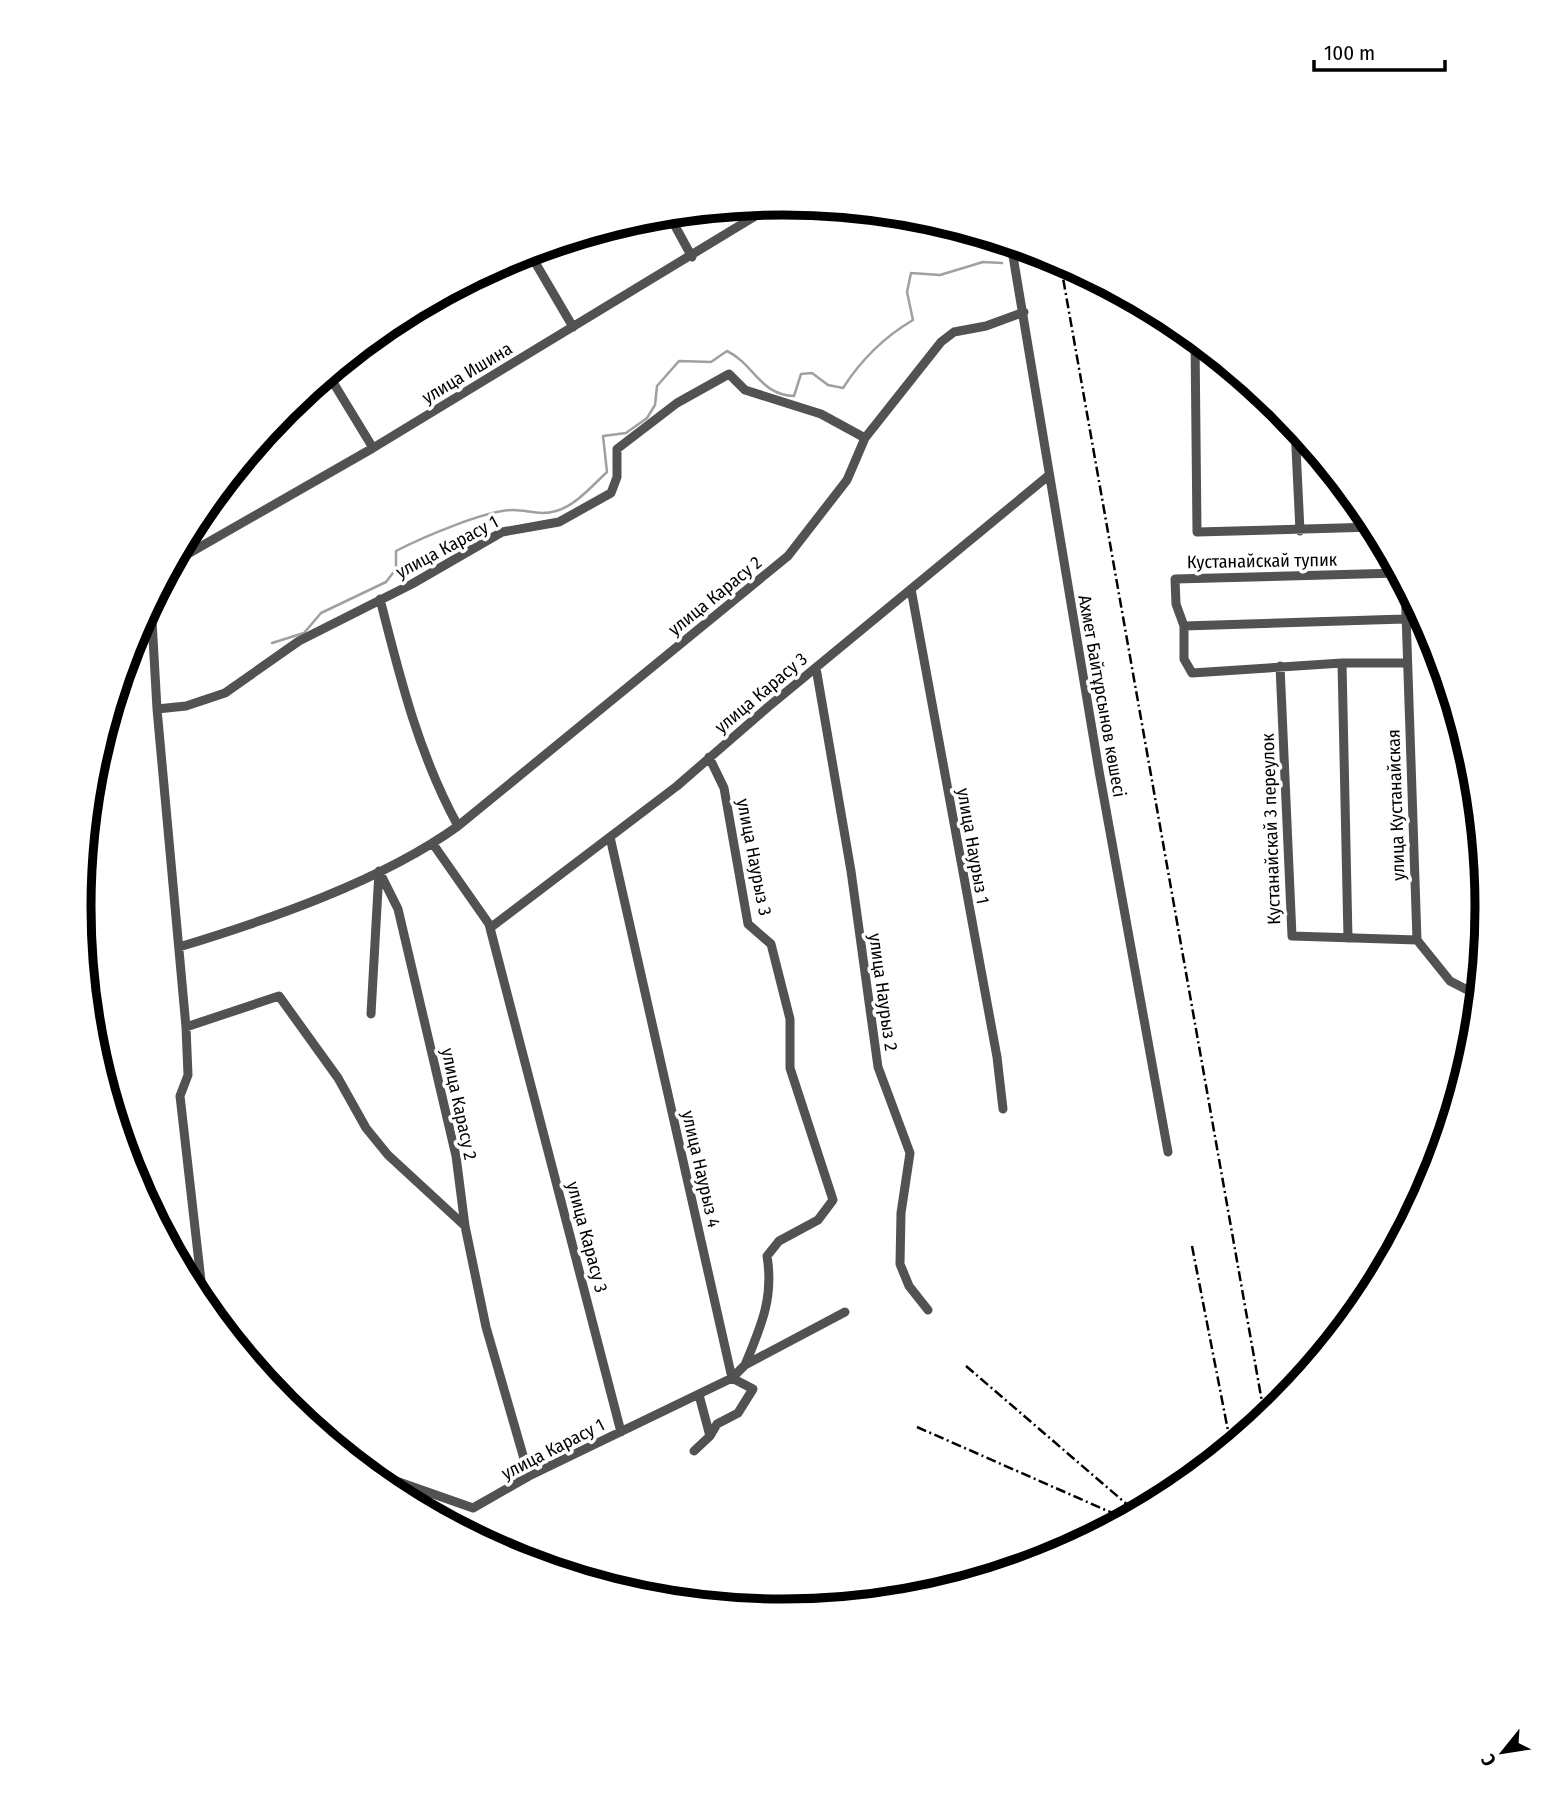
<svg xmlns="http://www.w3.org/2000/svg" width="1566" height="1815" font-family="'Fira Sans Condensed',sans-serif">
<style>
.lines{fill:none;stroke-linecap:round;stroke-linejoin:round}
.stream{stroke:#a0a0a0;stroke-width:2.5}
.street{stroke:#525252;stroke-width:9}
.rail{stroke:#000;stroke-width:2.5;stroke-dasharray:10 3.5 2 3.5;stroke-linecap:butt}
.labels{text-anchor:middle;stroke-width:7;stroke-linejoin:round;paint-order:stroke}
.street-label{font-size:18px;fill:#000;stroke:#fff}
.rim{fill:none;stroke:#000;stroke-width:9}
</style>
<rect width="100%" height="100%" fill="#fff"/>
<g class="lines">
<path class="stream" d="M272 643 304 633 321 613 386 582 396 569V551C421 538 486 510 513 510 528 510 540 516 556 511 575 506 593 485 607 472L603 436 626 433 647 418 655 405 657 386 679 361 711 362 727 351C754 364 760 395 794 396L801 374 812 373 828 385 843 388C861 360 884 337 913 320L907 292 911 273 940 275 983 262 1002 263"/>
<path class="street" d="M669 215 692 257
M1011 244 1099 771 1168 1152
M529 252 573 327
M1195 339 1197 532 1374 527
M328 374 373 448
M1295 427 1300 531
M172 563 373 448 775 204
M1399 573 1175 579 1176 604 1184 626V659L1192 673 1342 663H1406
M1405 584 1417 940 1450 981 1479 996
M911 589 997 1057 1003 1109
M380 599C400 678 419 755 458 826
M151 603 157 709 186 1027 188 1075 180 1096 204 1307
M1184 626 1404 619
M1342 663 1348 938
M1280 666 1292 936 1417 940
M816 668 851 871 878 1067 910 1153 901 1213 900 1264 909 1286 928 1310
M157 709 186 706 225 693 299 641 412 584 502 532 559 522 611 493 617 477V449L677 403 729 374 745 390 821 414 865 438
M709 757 724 788 748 924 771 944 790 1019V1068L833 1200 818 1220 779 1241 767 1256C774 1298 761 1326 745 1365
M610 837 732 1378 745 1365 845 1312
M433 844 489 924 621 1432
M490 928 677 786 768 707 1048 476
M179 947C268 920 382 881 458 826L788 556 847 480 865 438 941 342 954 332 986 326 1024 312
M371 1014 379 871 398 909 456 1156 465 1226 486 1327 529 1476
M186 1027 279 996 338 1078 366 1128 388 1155 465 1226
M694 1451 710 1436 699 1395
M362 1469 473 1508 529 1476 732 1378 753 1389 738 1413 717 1424 710 1436"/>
<path class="rail" d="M1060 261 1265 1419
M1192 1246 1231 1446
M966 1366 1137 1513
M917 1427 1126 1519"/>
</g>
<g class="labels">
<g class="street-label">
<text transform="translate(467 373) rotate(-31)" y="6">улица Ишина</text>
<text transform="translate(447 547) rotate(-28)" y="6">улица Карасу 1</text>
<text transform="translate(1262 561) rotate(-1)" y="6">Кустанайскай тупик</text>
<text transform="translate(715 596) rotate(-39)" y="6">улица Карасу 2</text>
<text transform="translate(761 693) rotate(-40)" y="6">улица Карасу 3</text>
<text transform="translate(1102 696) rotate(80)" y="6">Ахмет Байтұрсынов көшесі</text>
<text transform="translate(1396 805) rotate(-92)" y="6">улица Кустанайская</text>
<text transform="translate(1271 829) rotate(-92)" y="6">Кустанайскай 3 переулок</text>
<text transform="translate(973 846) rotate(80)" y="6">улица Наурыз 1</text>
<text transform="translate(754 857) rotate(79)" y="6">улица Наурыз 3</text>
<text transform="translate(883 992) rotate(82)" y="6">улица Наурыз 2</text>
<text transform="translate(459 1104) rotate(78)" y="6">улица Карасу 2</text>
<text transform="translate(701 1169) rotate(77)" y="6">улица Наурыз 4</text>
<text transform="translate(587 1237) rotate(75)" y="6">улица Карасу 3</text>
<text transform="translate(553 1449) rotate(-27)" y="6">улица Карасу 1</text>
</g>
</g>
<path d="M0 0H1566V1815H0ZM91 907a692 692 0 1 1 1384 0a692 692 0 1 1-1384 0Z" fill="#fff" fill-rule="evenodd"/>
<path class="rim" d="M91 907a692 692 0 1 1 1384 0a692 692 0 1 1-1384 0Z"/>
<g transform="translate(1503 1752) rotate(240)" stroke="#ffffff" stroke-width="5" paint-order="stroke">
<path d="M0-5L12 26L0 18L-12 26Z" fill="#000000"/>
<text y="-10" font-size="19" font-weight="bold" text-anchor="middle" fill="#000000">С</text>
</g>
<path d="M1314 60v10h131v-10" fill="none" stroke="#000000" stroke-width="3.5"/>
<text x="1324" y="60" font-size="21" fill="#000000" stroke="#ffffff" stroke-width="5" paint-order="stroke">100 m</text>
</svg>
